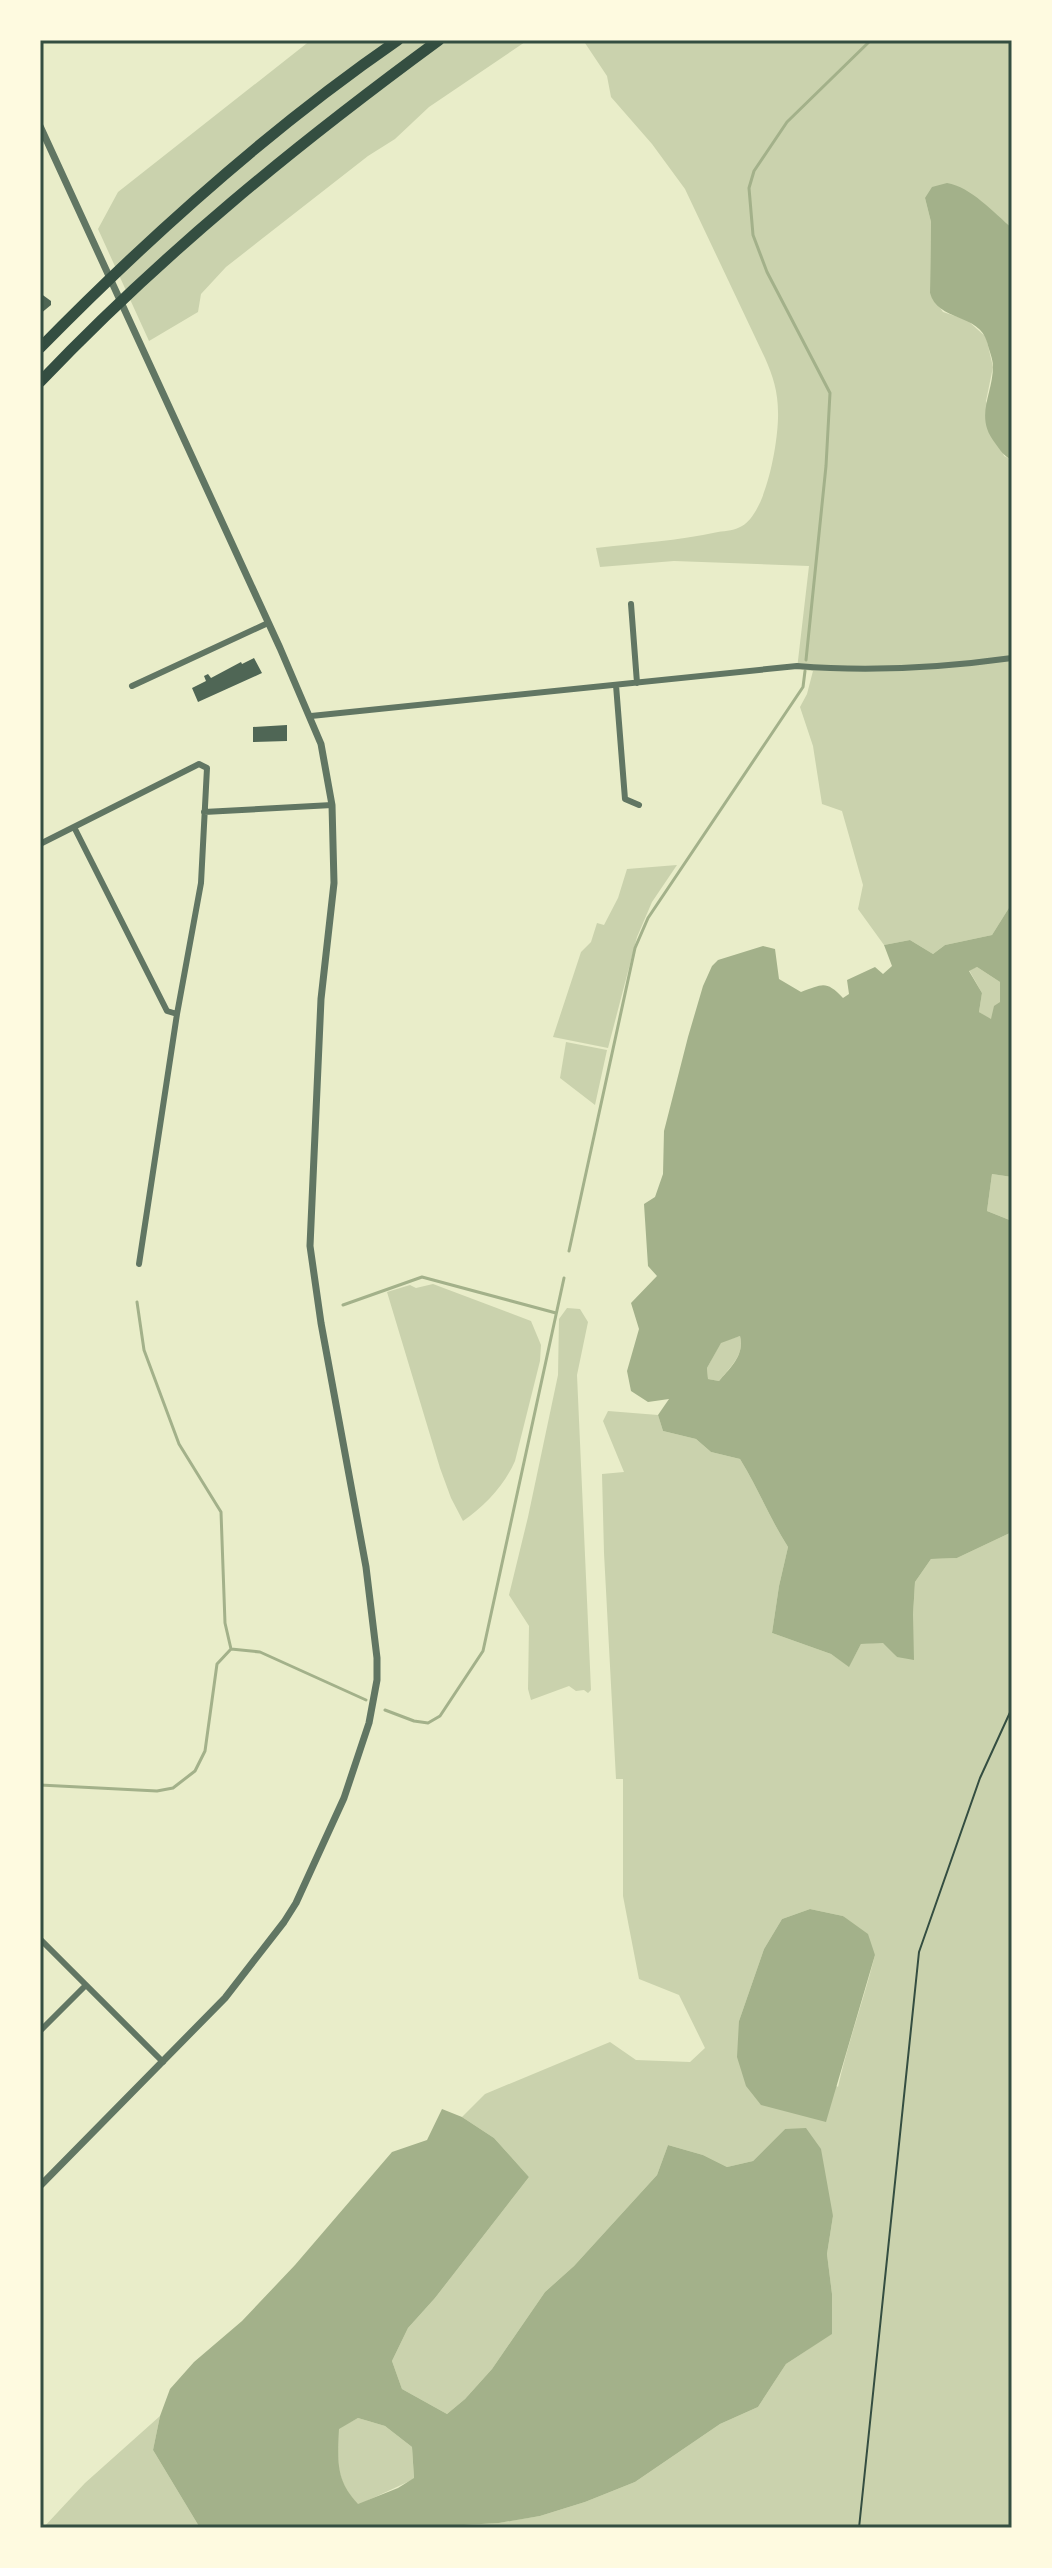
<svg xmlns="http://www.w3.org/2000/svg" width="1052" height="2568" font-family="Georgia,serif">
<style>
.green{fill:#cad2ad;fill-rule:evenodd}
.water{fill:#a3b18a;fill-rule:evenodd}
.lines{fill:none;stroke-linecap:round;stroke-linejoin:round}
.stream{stroke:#a3b18a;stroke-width:3}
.building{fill:#4f6655}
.path{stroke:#344e41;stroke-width:2}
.minor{stroke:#617663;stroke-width:6}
.tertiary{stroke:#617663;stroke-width:7}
.motorway{stroke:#344e41;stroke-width:11}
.neatline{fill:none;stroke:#344e41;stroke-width:3}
</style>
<rect width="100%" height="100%" fill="#e9edc9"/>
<path class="green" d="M311 40H528L429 107 395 139 368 156 226 267 201 294 198 312 149 341 98 229 118 192Z
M583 40H1012V228L980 202 925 198 931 222 930 293 943 312 967 320 986 337 993 367 986 401 1004 456 1012 460V903L992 935 945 945 933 954 910 940 884 945 858 909 863 885 842 811 822 804 813 746 800 707 807 694 813 671 797 669 809 566 674 561 600 567 596 548C637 543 678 541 718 532 726 531 736 530 742 526 767 512 779 439 778 412 778 392 773 376 765 358L685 189 652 144 611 97 607 76Z
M677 865 652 902 637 937 608 1048 553 1037 581 952 591 942 597 923 604 925 618 898 627 869Z
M977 967 1000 982V1002L991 1020 979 1012 982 993 969 970Z
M566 1042 607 1050 595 1105 560 1078Z
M992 1174 1012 1177V1221L987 1211Z
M433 1284 531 1321 541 1345 540 1361 515 1461C504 1486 485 1506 463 1521L451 1498 440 1468 387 1292 410 1285 416 1288Z
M567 1308 580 1309 588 1322 577 1375 591 1690 588 1693 584 1690 576 1691 569 1686 531 1700 528 1689 529 1626 509 1595 528 1517 558 1375 559 1319Z
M740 1336C745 1355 730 1367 719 1381L708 1379 707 1368 721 1342Z
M608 1411 658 1415 663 1431 696 1439 711 1452 740 1459C758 1488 770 1519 788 1547L779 1586 772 1633 831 1654 849 1666 861 1644 884 1642 897 1657 913 1615 915 1582 931 1559 957 1558 1012 1532V2528H411L498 2523 540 2516 585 2502 635 2482 720 2424 758 2407 786 2364 831 2334 832 2294 827 2254 833 2216 785 2129 753 2161 727 2167 703 2155 668 2145 657 2175 574 2266 545 2292 492 2369 465 2399 447 2414 402 2389 392 2361 408 2328 435 2298 529 2177 494 2138 462 2117 485 2094 610 2042 636 2060 690 2062 705 2048 679 1995 639 1979 623 1896V1779H616L604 1553 602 1474 624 1472 603 1421ZM810 1909 843 1916 875 1955C864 1999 848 2042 838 2087L739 2021 764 1949 782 1919Z
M160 2416 153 2450 200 2528H43L85 2483Z
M358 2418 385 2426 412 2447 414 2479 358 2505C334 2476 338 2463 339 2428Z"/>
<path class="water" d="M947 183C971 187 994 213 1012 228V460C1004 456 1000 450 995 443 974 416 993 395 993 366 993 359 989 350 987 342 980 314 937 321 930 293L931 222 925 198 932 187Z
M1012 903V1177L992 1174 987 1211 1012 1221V1532L957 1558 931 1559 915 1582 913 1615 914 1660 897 1657 883 1643 861 1644 849 1667 831 1654 772 1633 779 1586 788 1547C770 1519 758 1488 740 1459L711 1452 696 1439 663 1431 658 1415 669 1399 648 1402 631 1391 627 1371 639 1329 631 1303 657 1276 648 1266 644 1204 655 1197 663 1174 664 1131 688 1037 703 986 712 966 718 960 763 946 775 949 779 979 801 992C823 984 826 980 843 998L849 994 847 980 875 967 883 974 892 966 884 945 910 940 933 954 945 945 992 935ZM977 967 1000 982V1002L994 1006 991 1019 979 1012 982 993 969 971ZM740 1336C745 1355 730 1368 719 1381L708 1379 707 1368 721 1343Z
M810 1909 843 1916 868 1934 875 1955 826 2122 761 2105 746 2086 737 2057 739 2021 764 1949 782 1919Z
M442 2109 462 2117 494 2138 529 2177 435 2298 408 2328 392 2361 402 2389 447 2414 465 2399 492 2369 545 2292 574 2266 657 2175 668 2145 703 2155 727 2167 753 2161 785 2129 806 2128 821 2149 833 2216 827 2254 832 2294V2334L786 2364 758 2407 720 2424 635 2482 585 2502 540 2516 499 2523 411 2528H200L153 2450 160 2416 170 2389 194 2362 242 2321 295 2265 392 2152 427 2140ZM358 2418 385 2426 412 2447 414 2478 398 2488 358 2504C335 2479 338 2461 339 2429Z"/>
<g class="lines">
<path class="stream" d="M806 660 826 466 830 393 767 272 753 235 749 188 754 171 787 122 871 40
M569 1251 635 948 648 918 803 687 805 671
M137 1302 144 1350 179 1444 221 1512 225 1623 231 1649
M343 1305 422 1277 556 1313
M385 1710 414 1721 428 1723 440 1716 483 1651 564 1278
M40 1785 157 1791 173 1788 195 1771 205 1751 217 1664 231 1649 260 1652 366 1700"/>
</g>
<path class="building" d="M40 293 51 301V305L40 314Z
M254 658 262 673 198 702 192 688 206 681 204 676 208 674 211 678 241 662 242 664Z
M287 725V741L253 742V727Z"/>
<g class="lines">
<path class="path" d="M859 2528 919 1952 980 1778 1012 1708"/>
<path class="minor" d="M631 604 637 683
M616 685 625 799 639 805
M132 686 268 623
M311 716 797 666C869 672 940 668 1012 658
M204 812 332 805
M74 827 167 1011 177 1014
M40 844 199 764 207 768 201 883 177 1014 139 1264
M40 1939 163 2062
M40 2031 86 1985"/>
<path class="tertiary" d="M40 126 280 648 321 744 332 805 334 883 321 999 310 1246 321 1323 366 1567 377 1658V1680L369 1723 344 1798 296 1903 284 1922 225 1998 40 2186"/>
<path class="motorway" d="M40 348C150 236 269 129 398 40
M40 382C163 253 296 145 439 40"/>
</g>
<rect width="1052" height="2568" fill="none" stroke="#fefae0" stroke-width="84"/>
<rect x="42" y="42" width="968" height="2484" class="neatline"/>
</svg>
